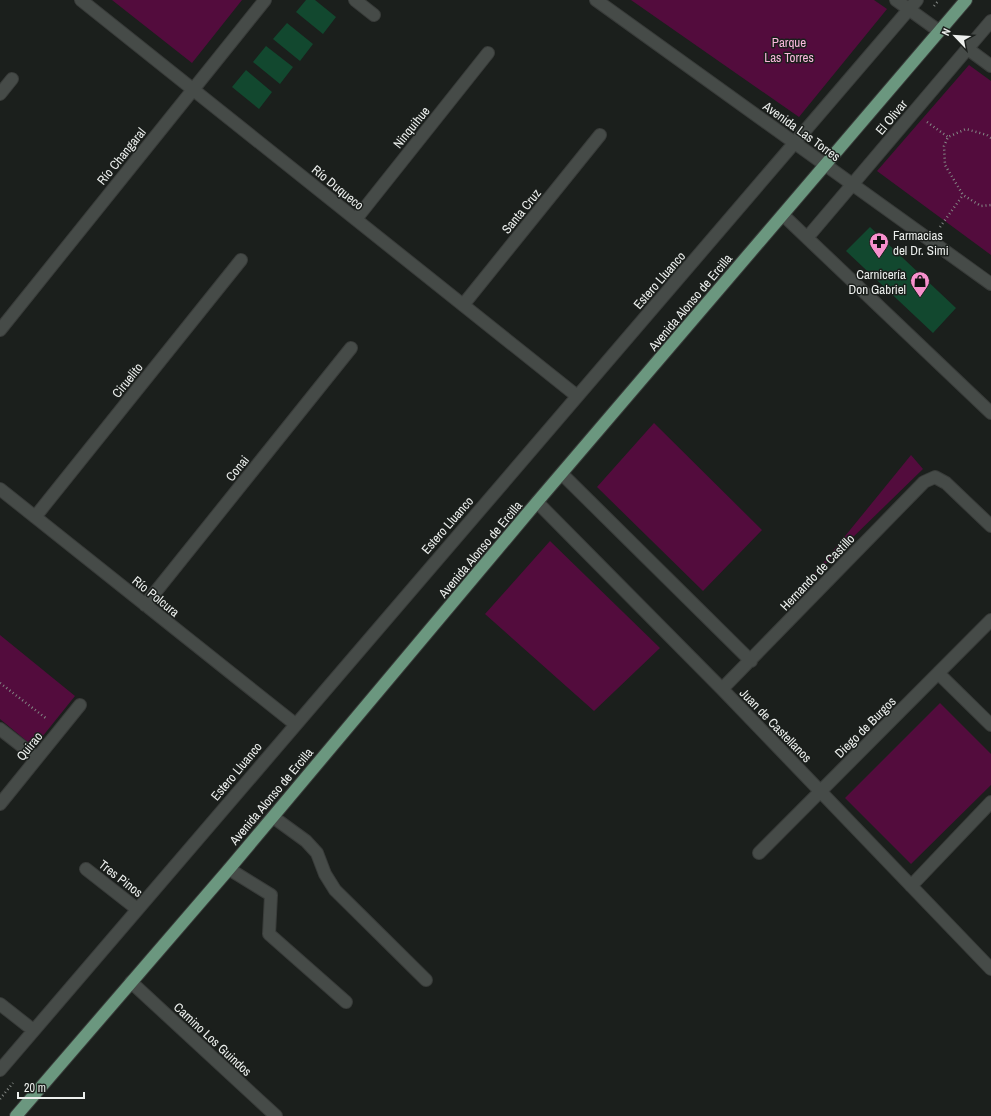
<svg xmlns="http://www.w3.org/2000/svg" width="991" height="1116" font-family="'Archivo Narrow',sans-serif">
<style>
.green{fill:#530c3d}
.building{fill:#12482f}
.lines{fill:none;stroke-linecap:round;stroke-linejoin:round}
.minor-casing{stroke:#393c3a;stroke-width:14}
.major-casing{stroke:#393c3a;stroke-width:14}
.path{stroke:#848885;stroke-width:2.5;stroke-dasharray:1 3;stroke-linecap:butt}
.minor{stroke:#464b48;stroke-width:12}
.major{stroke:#6b977f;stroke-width:12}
.labels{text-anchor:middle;stroke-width:3;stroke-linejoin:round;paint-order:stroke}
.park-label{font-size:13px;fill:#f9b8dc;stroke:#1b1f1c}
.street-label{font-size:13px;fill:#ecefed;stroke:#1b1f1c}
.poi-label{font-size:13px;fill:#ecefed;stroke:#1b1f1c;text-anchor:start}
</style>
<rect width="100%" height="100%" fill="#1b1f1c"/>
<path class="green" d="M112 0H242L192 63Z
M631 0H874L887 9 799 117Z
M969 65 991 81V255L877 171Z
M654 423 762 530 703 591 597 487Z
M911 455 923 469 811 578Z
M550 541 660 648 594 711 485 614Z
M0 635 75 696 34 747 0 719Z
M940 703 991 754V785L911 864 845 798Z"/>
<path class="building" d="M306 0H315L336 17 323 34 296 12Z
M287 23 313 44 300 61 273 39Z
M266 46 293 67 280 84 253 62Z
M246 70 272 92 259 109 232 87Z
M870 227 956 308 933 333 846 251Z"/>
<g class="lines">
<defs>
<path id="minor" d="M81 0 577 396
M355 0 374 15
M596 0 991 284
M896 0 939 31
M968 49 991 66
M0 94 12 79
M783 215 991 413
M356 219 488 53
M812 232 991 21
M463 305 600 135
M0 330 265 0
M562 474 751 661
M0 489 295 724
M537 502 722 689 991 969
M35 517 241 260
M145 605 351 348
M939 674 991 725
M722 689 924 482 935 477 946 483 991 526
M0 729 37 758
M0 804 80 705
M273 817 306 841 317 853 325 874 335 890 426 980
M759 853 991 620
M86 869 137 909
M229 869 271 895 269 934 346 1002
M911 886 991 802
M131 982 276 1116
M0 1004 33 1030
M0 1070 917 0"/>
<path id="major" d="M16 1116 229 869 537 502 966 0"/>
</defs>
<use href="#minor" class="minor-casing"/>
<use href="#major" class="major-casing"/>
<path class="path" d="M934 6 939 0
M927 122 948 137
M991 138 987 135 966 129 948 137 944 146 945 165 963 195 981 206 991 205
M940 227 963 195
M0 683 47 719
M0 1099 13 1083"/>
<use href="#minor" class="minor"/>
<use href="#major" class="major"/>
</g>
<defs>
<symbol id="pharmacy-pin" viewBox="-11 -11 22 30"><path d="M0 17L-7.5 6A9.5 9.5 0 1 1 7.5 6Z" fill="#f790cd" stroke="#1b1f1c"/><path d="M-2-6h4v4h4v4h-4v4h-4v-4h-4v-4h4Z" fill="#111"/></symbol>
<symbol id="shop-pin" viewBox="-11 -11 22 30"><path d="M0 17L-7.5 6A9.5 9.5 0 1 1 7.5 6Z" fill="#f790cd" stroke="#1b1f1c"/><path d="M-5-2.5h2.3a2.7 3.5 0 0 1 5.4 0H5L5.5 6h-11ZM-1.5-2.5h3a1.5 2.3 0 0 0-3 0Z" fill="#111"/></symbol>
</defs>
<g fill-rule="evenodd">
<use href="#pharmacy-pin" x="868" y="231" width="22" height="30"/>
<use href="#shop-pin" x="909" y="270" width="22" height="30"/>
</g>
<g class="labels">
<g class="park-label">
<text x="789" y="47">Parque<tspan x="789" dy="15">Las Torres</tspan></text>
</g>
<g class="street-label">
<text transform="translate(891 117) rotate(-50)" y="5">El Olivar</text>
<text transform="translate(411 127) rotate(-51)" y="5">Ninquihue</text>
<text transform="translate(802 131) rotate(36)" y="5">Avenida Las Torres</text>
<text transform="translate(121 156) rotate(-51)" y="5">Río Changaral</text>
<text transform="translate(338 187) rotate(39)" y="5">Río Duqueco</text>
<text transform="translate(521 211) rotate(-51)" y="5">Santa Cruz</text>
<text transform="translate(659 280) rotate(-49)" y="5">Estero Lluanco</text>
<text transform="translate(690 302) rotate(-50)" y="5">Avenida Alonso de Ercilla</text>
<text transform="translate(127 380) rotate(-51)" y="5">Ciruelito</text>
<text transform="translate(237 468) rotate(-51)" y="5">Conai</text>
<text transform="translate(447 525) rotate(-49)" y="5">Estero Lluanco</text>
<text transform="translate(480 549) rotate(-50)" y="5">Avenida Alonso de Ercilla</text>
<text transform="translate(817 572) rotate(-46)" y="5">Hernando de Castillo</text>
<text transform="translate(156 596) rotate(39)" y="5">Río Polcura</text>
<text transform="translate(776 725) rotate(46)" y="5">Juan de Castellanos</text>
<text transform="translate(865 727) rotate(-45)" y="5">Diego de Burgos</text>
<text transform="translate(29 746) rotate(-51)" y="5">Quirao</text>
<text transform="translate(236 771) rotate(-50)" y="5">Estero Lluanco</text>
<text transform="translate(271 796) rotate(-50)" y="5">Avenida Alonso de Ercilla</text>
<text transform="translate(121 878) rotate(38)" y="5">Tres Pinos</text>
<text transform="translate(213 1039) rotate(43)" y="5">Camino Los Guindos</text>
</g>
<g class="poi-label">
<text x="893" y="240">Farmacias<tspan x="893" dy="15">del Dr. Simi</tspan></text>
<text x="906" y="279" text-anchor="end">Carnicería<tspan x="906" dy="15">Don Gabriel</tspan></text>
</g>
</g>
<g transform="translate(955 36) rotate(295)" stroke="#1b1f1c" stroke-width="3" paint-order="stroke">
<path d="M0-3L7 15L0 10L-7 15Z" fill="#ecefed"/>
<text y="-6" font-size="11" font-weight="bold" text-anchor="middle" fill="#ecefed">N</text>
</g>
<path d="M18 1092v6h66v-6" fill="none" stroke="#ecefed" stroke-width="2"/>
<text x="24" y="1092" font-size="12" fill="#ecefed" stroke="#1b1f1c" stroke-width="3" paint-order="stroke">20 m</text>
</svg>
